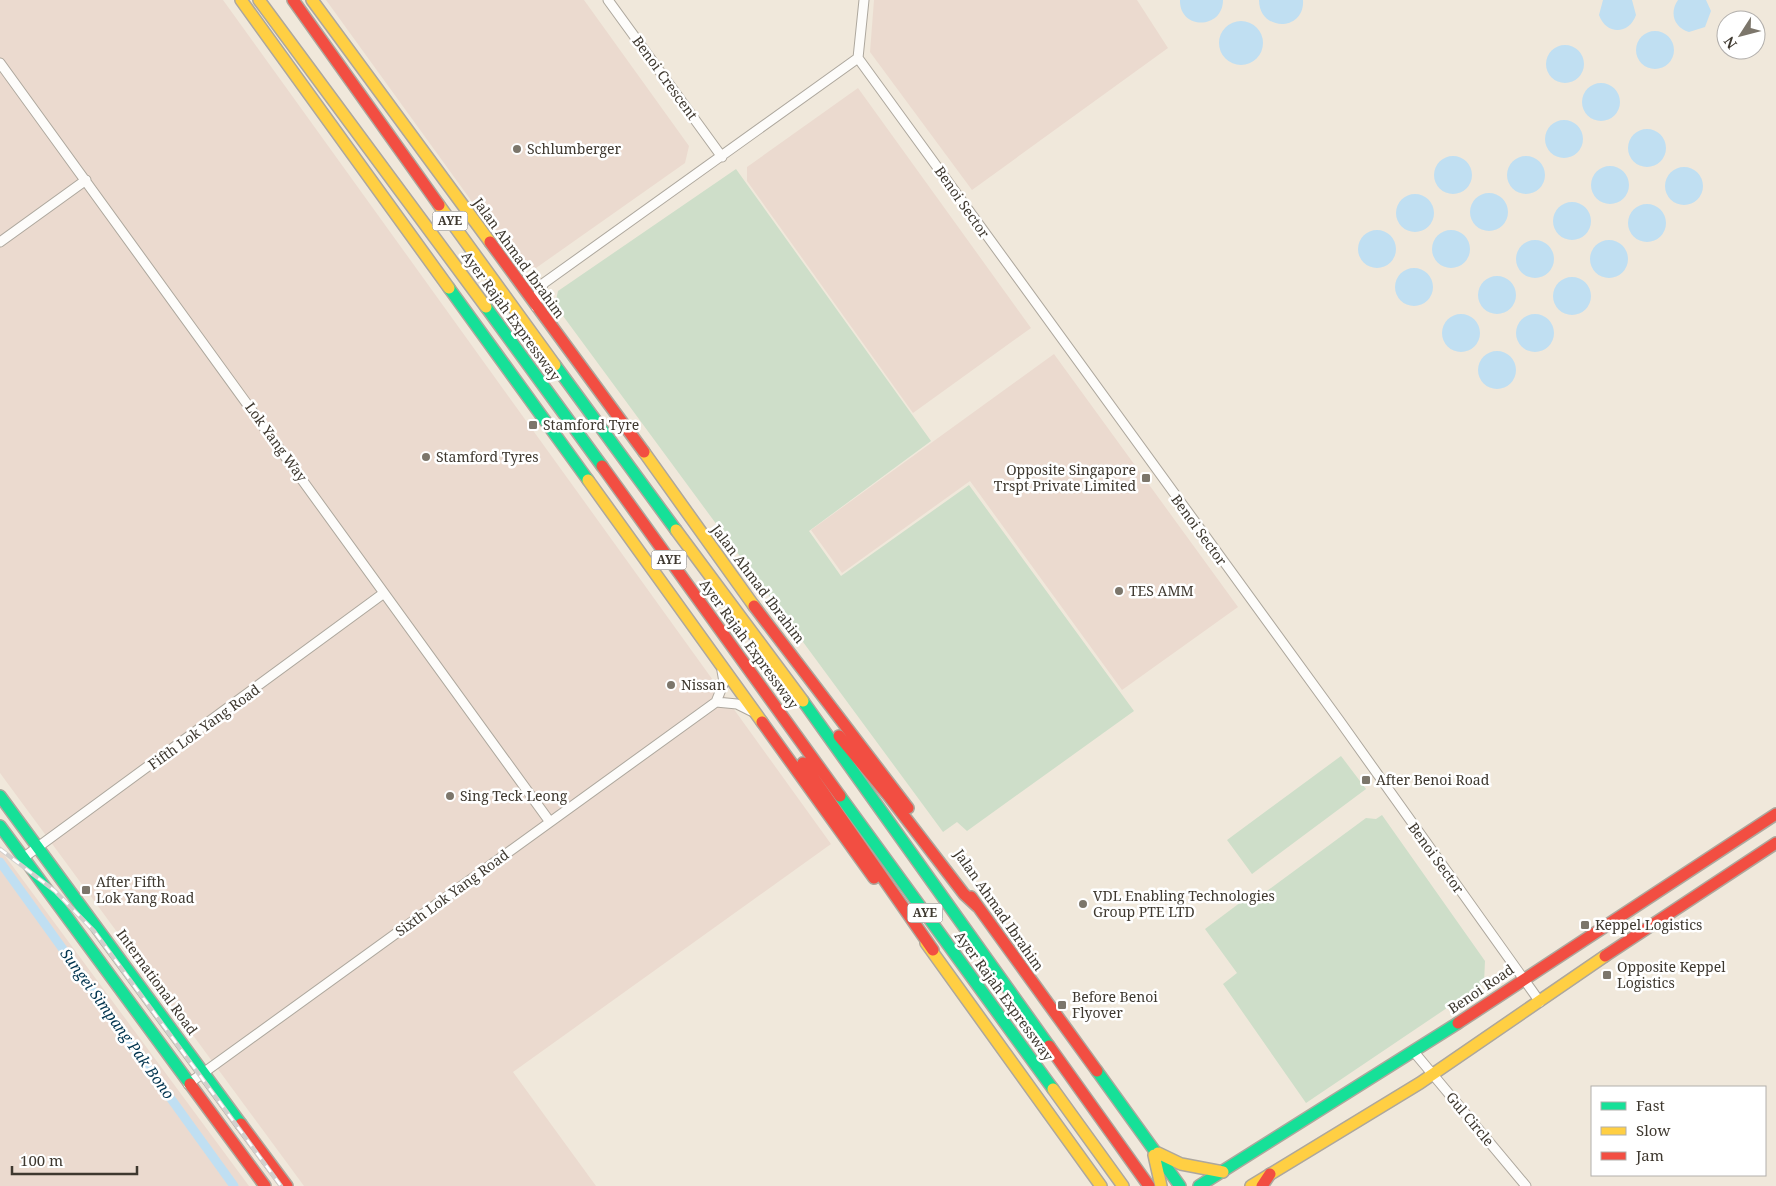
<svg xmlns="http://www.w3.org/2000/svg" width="1776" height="1186" font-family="'Noto Serif',serif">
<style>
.industrial{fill:#ebdacf}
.green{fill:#cedec9}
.water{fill:#c0dff2}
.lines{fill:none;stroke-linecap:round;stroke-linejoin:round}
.canal{stroke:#c0dff2;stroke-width:9}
.street-casing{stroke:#ada79d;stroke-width:11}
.fast-casing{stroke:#ada79d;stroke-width:14}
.slow-casing{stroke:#ada79d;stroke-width:14}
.jam-casing{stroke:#ada79d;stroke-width:14}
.street{stroke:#fdfcfa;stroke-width:9}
.fast{stroke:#16e098;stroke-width:11}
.slow{stroke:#ffcf43;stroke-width:11}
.jam{stroke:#f24e42;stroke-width:11}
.rail-casing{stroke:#d3d0cd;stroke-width:4.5}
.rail{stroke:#fff;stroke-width:2.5;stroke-dasharray:8;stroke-linecap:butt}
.poi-dot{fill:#7c766b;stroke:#fff;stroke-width:2}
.labels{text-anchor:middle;stroke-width:5;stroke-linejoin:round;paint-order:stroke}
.shield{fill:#fff;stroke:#78746d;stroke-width:1}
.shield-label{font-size:12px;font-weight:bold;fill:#3e382f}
.street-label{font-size:14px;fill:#3e382f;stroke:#fff}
.poi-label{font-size:14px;fill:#3e382f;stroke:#fff;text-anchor:start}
.water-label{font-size:15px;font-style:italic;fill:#01344f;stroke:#fff}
</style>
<rect width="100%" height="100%" fill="#f0e8db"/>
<path class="industrial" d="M0 0H223L831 844 513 1072 596 1186H304L0 773Z
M326 0H584L689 146 685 163 536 268 517 264Z
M874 0H1137L1168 48 972 190 870 52Z
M858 88 1031 328 913 413 747 181V167Z
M1054 354 1238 607 1122 690 970 481 842 573 811 530Z
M0 849 249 1186H0Z"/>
<path class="green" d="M736 169 931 441 809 531 841 576 969 485 1134 711 967 831 957 822 943 832 555 305 558 291Z
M1341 756 1366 789 1252 874 1227 840Z
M1382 815 1485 961 1484 983 1306 1103 1223 984 1237 973 1205 929 1253 893 1260 896 1366 818 1376 819Z"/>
<path class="water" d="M1180 0H1223C1223 30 1179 30 1180 0Z
M1259 0H1303C1305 32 1259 32 1259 0Z
M1603 0H1632L1636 15C1629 35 1606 35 1599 15Z
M1678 0H1706L1711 11 1705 27 1689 32C1674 27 1669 13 1678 0Z
M1219 43a22 22 0 1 1 44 0a22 22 0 1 1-44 0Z
M1636 50a19 19 0 1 1 38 0a19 19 0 1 1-38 0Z
M1546 64a19 19 0 1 1 38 0a19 19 0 1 1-38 0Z
M1582 102a19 19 0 1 1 38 0a19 19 0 1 1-38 0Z
M1545 139a19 19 0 1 1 38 0a19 19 0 1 1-38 0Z
M1628 148a19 19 0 1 1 38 0a19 19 0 1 1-38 0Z
M1434 175a19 19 0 1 1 38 0a19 19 0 1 1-38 0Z
M1507 175a19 19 0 1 1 38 0a19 19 0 1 1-38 0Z
M1591 185a19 19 0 1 1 38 0a19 19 0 1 1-38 0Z
M1665 186a19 19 0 1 1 38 0a19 19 0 1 1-38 0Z
M1470 212a19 19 0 1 1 38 0a19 19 0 1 1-38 0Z
M1396 213a19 19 0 1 1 38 0a19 19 0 1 1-38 0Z
M1553 221a19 19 0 1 1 38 0a19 19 0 1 1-38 0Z
M1628 223a19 19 0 1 1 38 0a19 19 0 1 1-38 0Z
M1358 249a19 19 0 1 1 38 0a19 19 0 1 1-38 0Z
M1432 249a19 19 0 1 1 38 0a19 19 0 1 1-38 0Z
M1516 259a19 19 0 1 1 38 0a19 19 0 1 1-38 0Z
M1590 259a19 19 0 1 1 38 0a19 19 0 1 1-38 0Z
M1395 287a19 19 0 1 1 38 0a19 19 0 1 1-38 0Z
M1478 295a19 19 0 1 1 38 0a19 19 0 1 1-38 0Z
M1553 296a19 19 0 1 1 38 0a19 19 0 1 1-38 0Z
M1516 333a19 19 0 1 1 38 0a19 19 0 1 1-38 0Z
M1442 333a19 19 0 1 1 38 0a19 19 0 1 1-38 0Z
M1478 370a19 19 0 1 1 38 0a19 19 0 1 1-38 0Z"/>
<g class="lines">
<path class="canal" d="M0 862 234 1186"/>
<defs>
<path id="street" d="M608 0 722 157
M864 0 858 58 1339 720 1540 1002
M0 63 550 822
M0 242 86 180
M536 307 538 294 544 283 858 58
M716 702 737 704 751 711
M23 858 384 593
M1414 1052 1526 1186
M188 1084 716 702 724 682 722 671"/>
<path id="fast" d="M449 288 588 480
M486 307 602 466
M555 365 676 530
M803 701 1049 1046
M0 796 241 1124
M840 796 1053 1089
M0 826 190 1084
M1097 1071 1180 1186
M1199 1186 1458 1023"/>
<path id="slow" d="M241 0 449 288
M259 0 486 307
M312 0 490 242
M439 205 555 365
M644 452 754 606
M588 480 762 722
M676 530 803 701
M926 943 1101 1186
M1053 1089 1123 1186
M1158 1153 1181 1164 1223 1172
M1154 1155 1161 1186
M1251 1186 1420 1083 1605 956"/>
<path id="jam" d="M293 0 439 205
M490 242 644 452
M602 466 840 796
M754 606 908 808
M762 722 874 878
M839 736 888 795 964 894 977 906
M803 763 933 950
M971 897 1097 1071
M1605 956 1776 843
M1458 1023 1776 814
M1049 1046 1149 1186
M190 1084 265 1186
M241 1124 287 1186
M1262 1186 1270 1174"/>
</defs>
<use href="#street" class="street-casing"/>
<use href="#fast" class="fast-casing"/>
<use href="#slow" class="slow-casing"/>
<use href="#jam" class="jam-casing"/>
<use href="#street" class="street"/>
<use href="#fast" class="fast"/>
<use href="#slow" class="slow"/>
<use href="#jam" class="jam"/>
<defs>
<path id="rail" d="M0 849 55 891 94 931 281 1186"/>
</defs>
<use href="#rail" class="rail-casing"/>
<use href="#rail" class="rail"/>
</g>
<g class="poi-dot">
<circle cx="517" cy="149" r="5"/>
<rect x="528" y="420" width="10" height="10" rx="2.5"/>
<circle cx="426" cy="457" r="5"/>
<rect x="1141" y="473" width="10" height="10" rx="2.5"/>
<circle cx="1119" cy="591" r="5"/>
<circle cx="671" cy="685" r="5"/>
<rect x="1361" y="775" width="10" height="10" rx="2.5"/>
<circle cx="450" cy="796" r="5"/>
<rect x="81" y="885" width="10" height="10" rx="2.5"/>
<circle cx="1083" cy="904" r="5"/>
<rect x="1580" y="920" width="10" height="10" rx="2.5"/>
<rect x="1602" y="970" width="10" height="10" rx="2.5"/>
<rect x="1057" y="1000" width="10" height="10" rx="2.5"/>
</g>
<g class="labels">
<g class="shield">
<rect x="432.5" y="211.5" width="35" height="19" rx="4"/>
<rect x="651.5" y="550.5" width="35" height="19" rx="4"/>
<rect x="907.5" y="903.5" width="35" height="19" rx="4"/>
</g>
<g class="shield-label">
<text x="450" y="225">AYE</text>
<text x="669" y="564">AYE</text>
<text x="925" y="917">AYE</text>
</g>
<g class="street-label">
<text transform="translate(665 78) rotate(54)" y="5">Benoi Crescent</text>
<text transform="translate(962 202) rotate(55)" y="5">Benoi Sector</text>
<text transform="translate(519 258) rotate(54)" y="5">Jalan Ahmad Ibrahim</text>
<text transform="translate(511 316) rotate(54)" y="5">Ayer Rajah Expressway</text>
<text transform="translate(276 442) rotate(54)" y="5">Lok Yang Way</text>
<text transform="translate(1199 530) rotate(54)" y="5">Benoi Sector</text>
<text transform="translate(758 584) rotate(53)" y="5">Jalan Ahmad Ibrahim</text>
<text transform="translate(749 644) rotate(54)" y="5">Ayer Rajah Expressway</text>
<text transform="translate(204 727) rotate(-36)" y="5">Fifth Lok Yang Road</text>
<text transform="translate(1436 858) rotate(54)" y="5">Benoi Sector</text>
<text transform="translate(452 893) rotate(-36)" y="5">Sixth Lok Yang Road</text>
<text transform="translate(999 910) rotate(55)" y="5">Jalan Ahmad Ibrahim</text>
<text transform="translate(157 982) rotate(54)" y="5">International Road</text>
<text transform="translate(1481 989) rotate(-34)" y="5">Benoi Road</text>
<text transform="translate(1004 996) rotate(54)" y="5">Ayer Rajah Expressway</text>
<text transform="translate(1470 1119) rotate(50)" y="5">Gul Circle</text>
</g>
<g class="poi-label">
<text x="527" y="154">Schlumberger</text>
<text x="543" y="430">Stamford Tyre</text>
<text x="436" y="462">Stamford Tyres</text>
<text x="1136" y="475" text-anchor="end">Opposite Singapore<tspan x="1136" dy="16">Trspt Private Limited</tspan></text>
<text x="1129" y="596">TES AMM</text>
<text x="681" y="690">Nissan</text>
<text x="1376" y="785">After Benoi Road</text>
<text x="460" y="801">Sing Teck Leong</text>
<text x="96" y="887">After Fifth<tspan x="96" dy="16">Lok Yang Road</tspan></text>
<text x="1093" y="901">VDL Enabling Technologies<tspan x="1093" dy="16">Group PTE LTD</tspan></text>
<text x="1595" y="930">Keppel Logistics</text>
<text x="1617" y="972">Opposite Keppel<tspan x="1617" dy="16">Logistics</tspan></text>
<text x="1072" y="1002">Before Benoi<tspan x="1072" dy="16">Flyover</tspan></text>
</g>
<g class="water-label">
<text transform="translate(117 1024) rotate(54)" y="5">Sungei Simpang Pak Bono</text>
</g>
</g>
<rect x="1591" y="1086" width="175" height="90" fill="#ffffff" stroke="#b2afac"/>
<rect x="1601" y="1102" width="25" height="8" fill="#16e098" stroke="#b2afac"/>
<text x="1636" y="1111" font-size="15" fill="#3e382f">Fast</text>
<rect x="1601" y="1127" width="25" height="8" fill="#ffcf43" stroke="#b2afac"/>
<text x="1636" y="1136" font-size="15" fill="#3e382f">Slow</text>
<rect x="1601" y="1152" width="25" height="8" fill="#f24e42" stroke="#b2afac"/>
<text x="1636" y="1161" font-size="15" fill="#3e382f">Jam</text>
<g transform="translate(1741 35) rotate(234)"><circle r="24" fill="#ffffff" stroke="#b2afac"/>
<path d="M0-4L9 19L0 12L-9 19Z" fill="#7c766b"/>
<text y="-8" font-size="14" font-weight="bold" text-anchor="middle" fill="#3e382f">N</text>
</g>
<path d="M12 1166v8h125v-8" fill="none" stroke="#3e382f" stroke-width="2.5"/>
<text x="20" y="1166" font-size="15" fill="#3e382f" stroke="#ffffff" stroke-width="4" paint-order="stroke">100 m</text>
</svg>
